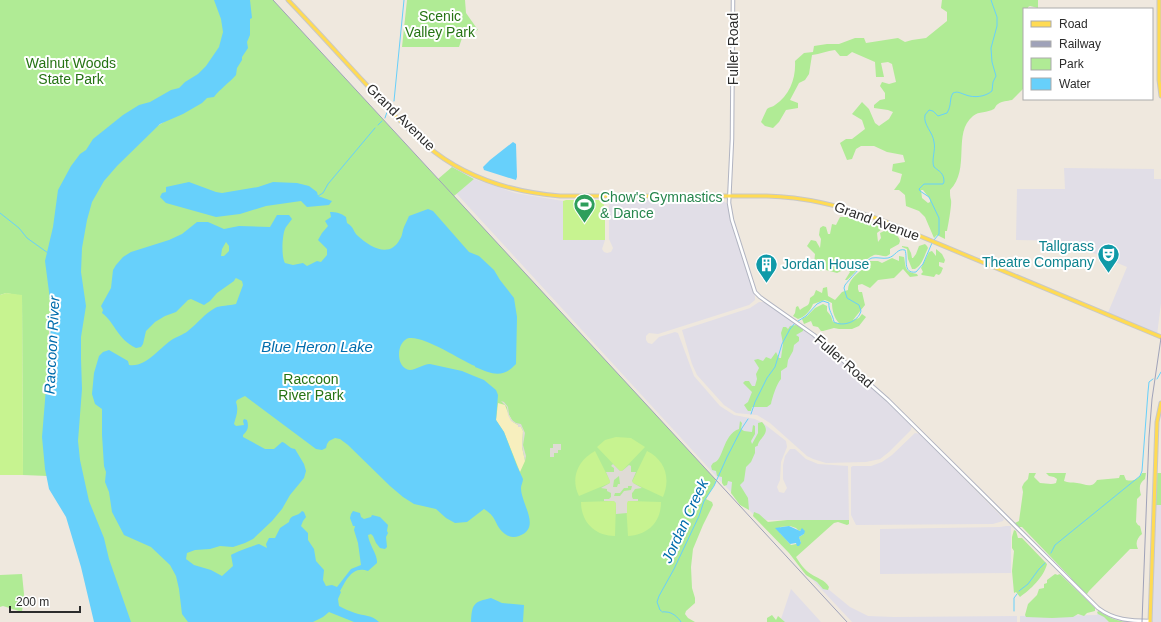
<svg xmlns="http://www.w3.org/2000/svg" width="1161" height="622" font-family="Arial,sans-serif">
<style>
.industrial{fill:#e1dee7}
.green{fill:#b0eb95;fill-rule:evenodd}
.sand{fill:#f7efbe}
.pitch{fill:#c7f390}
.plaza{fill:#dfdbd5;fill-rule:evenodd}
.water{fill:#67d0fb;fill-rule:evenodd}
.lines{fill:none;stroke-linecap:round;stroke-linejoin:round}
.stream{stroke:#67d0fb;stroke-width:1}
.minor-casing{stroke:#b1b4c1;stroke-width:4.5}
.major-casing{stroke:#c8c8c8;stroke-width:5}
.minor{stroke:#fff;stroke-width:2.5}
.major{stroke:#ffdb53;stroke-width:3}
.rail{stroke:#9fa2b9;stroke-width:1}
.labels{text-anchor:middle;stroke-width:4;stroke-linejoin:round;paint-order:stroke}
.park-label{font-size:14px;fill:#257313;stroke:#fff}
.street-label{font-size:14px;fill:#2c2c2c;stroke:#fff}
.leisure-label{font-size:14px;fill:#27864d;stroke:#fff;text-anchor:start}
.culture-label{font-size:14px;fill:#0d838f;stroke:#fff;text-anchor:end}
.water-label{font-size:15px;font-style:italic;fill:#006dad;stroke:#fff}
</style>
<rect width="100%" height="100%" fill="#efe8de"/>
<path class="industrial" d="M1064 168 1154 169V179H1161V303L1157 335 1107 315 1127 267 1065 241 1016 240 1017 189H1065Z
M474 179 515 193 563 201V240H605L602 249 604 252 607 253 611 252 613 248 609 239V205L612 200H722L724 201 727 204 755 295V300L749 305 658 334 649 333 646 336V340L648 343 652 344 659 337 675 332 678 333 694 376 720 406 734 415 755 419 763 423 786 441 787 447 781 462 780 480 777 487 779 492 784 493 787 488 783 479V465L785 456 790 449H795L806 459 818 464 848 466 849 520H759L727 488 456 193Z
M759 302H763L772 307 812 335 894 408 912 425 911 430 889 452 880 459 866 462 826 463 813 459 807 456 770 423 757 415 736 413 724 405 697 375 692 364 682 330 750 308Z
M915 433 920 434 1004 519 1003 521 993 524 856 525 851 515V467L853 466H871L882 462 892 455Z
M1155 505H1161V622H1150Z
M1006 526H1011V573L880 574V529L1000 527Z
M808 575H811L850 607 868 616 894 617 1017 616V622H852Z
M791 589 821 622H780Z
M1098 610 1113 618 1130 622H1020V616L1097 615Z"/>
<path class="green" d="M0 0H218L227 40 221 59 184 88 120 124 54 301 49 325 48 476 23 475 22 296 6 293 0 295Z
M239 0H273L438 179 452 167 474 179 454 196 715 479 716 482 706 499 712 502 713 505 703 525 693 549 691 567 692 588 695 598V603L686 611 685 614 688 618 695 622H123L78 474 71 254 105 159 205 96Z
M407 0H465L466 13 478 30 463 35 459 47H402Z
M942 0H1038V8L1030 6 1028 7V9H1024V88L1012 100C1007 101 1002 101 998 104 996 105 995 108 994 109 987 113 979 111 973 116 952 133 971 169 950 190 950 194 950 197 951 200 952 204 948 226 947 231H945V239L937 235 934 238 925 217 919 211 906 206 905 195 899 190H894L900 182 902 174 892 171 893 164 905 162 903 155 887 152 874 146H861L856 149 852 159 847 160 840 143 846 139H852L865 129 862 120 852 114 862 102 869 109 875 123 879 126 889 119 893 112 888 110 874 108V105L880 100 885 99V93L880 86 882 82 889 84 896 82 892 64 888 62 881 63 884 77H876L875 62 852 52 847 56H840L835 50C827 51 820 54 812 55L809 74 805 80 799 83 790 100 798 103V108L786 110 779 122 773 128 765 126 761 122 767 109C769 107 773 107 775 105 790 95 796 78 795 61L804 53 813 52 814 46 827 44H839L855 38H864L866 43 898 38 905 42 912 40 926 38 947 21V12L941 8ZM921 190H923L930 199V202L928 203 922 198Z
M840 217H852L860 221 866 220 877 225 881 227 882 229 877 233 878 242 881 238 880 233 886 230C892 231 899 235 900 241L899 244 890 249V254L887 256C883 257 879 254 874 255 865 258 855 274 847 280H845L850 272 848 270H843L837 273 826 270 821 271 817 268 814 264 815 254 807 246 811 240 816 241 820 248 821 239 819 235 820 228 823 226 826 227 828 234H830L832 224 836 225Z
M925 244 927 246 928 248C924 256 923 264 915 269H912L908 259 907 249 902 247V246L908 247 911 253 912 258H913L916 254 919 246Z
M936 249 942 254 945 260 944 263 939 262V266L943 268 941 273 939 275 936 274 934 277 922 275 921 274 923 272 921 268 929 252 932 251 936 256Z
M899 256 904 257C906 267 904 272 917 274L918 276 910 277 903 269 894 278 878 280 870 288 862 284 858 285V289L859 292H862L865 305 853 320 859 318 862 314 866 317 859 326 852 329H839L834 328 823 331H821L818 327 813 326 811 321 804 324 802 319 807 316 815 308 823 304 827 306V311L831 316 833 322 839 323C834 318 832 310 832 303L825 300 813 304C811 310 805 317 798 319L793 316 795 313 796 307 798 306 800 310C807 304 809 308 810 298L814 295 816 290 822 293 823 288 827 287 828 296 835 300 842 292 848 290C848 281 856 274 863 269 865 268 866 264 868 261H878L882 263 892 258 899 261Z
M796 325 803 329V331L796 335 799 337V341L794 345 793 351 788 360 787 367 781 371V379C777 383 772 398 771 404L767 407H752L751 411H748L744 405 748 402 752 392 743 383 745 381H749L752 386H755L757 379 756 374 759 368 754 360 758 359 763 361 766 357 771 359 776 352 779 358H781L783 344 781 333 783 327H786L788 329 790 326Z
M740 421 742 423 741 429 744 431 752 432 753 425 755 426V434L751 441 752 444 758 433V423L762 422C770 431 764 435 759 442 756 448 760 444 755 447V453L751 462 746 467 744 481 740 485 748 498 749 510 740 505 731 493 732 482 728 481 727 485 724 486 722 483V477L717 476 716 471 712 470 711 466 713 463C724 461 722 435 739 429Z
M1029 473H1036L1034 477 1040 483C1046 483 1051 485 1056 483L1057 479 1054 477 1049 476 1046 473H1066L1064 481C1068 483 1072 482 1077 483 1085 484 1092 489 1097 480L1119 478 1120 475H1124L1126 480C1133 482 1139 479 1142 473H1146L1145 479C1139 483 1139 488 1141 495L1137 499 1136 522 1138 525 1140 526 1142 534C1137 538 1135 543 1138 549H1130L1089 591 1087 594H1084L1073 582 1071 578 1022 527H1019L1015 523 1019 521 1023 492 1022 487 1024 483 1028 479Z
M1156 473H1161V505H1155Z
M754 512 759 514 768 522 787 520H849V524L847 525 838 522 834 523 796 557C799 562 805 571 811 574 817 578 825 580 829 587L828 590 823 589 817 582 806 575 789 553 753 516ZM790 526 796 528 799 531 801 530 804 534 799 537 801 543 791 545 780 533V527Z
M1014 530 1016 531 1018 538H1022L1047 564C1044 577 1030 590 1020 597L1016 592 1014 593 1012 571 1014 551 1012 548V537Z
M22 574 24 594 22 612 3 606 0 607V575Z
M1055 574 1058 575 1059 574 1061 575 1095 608V611L1087 613 1084 616 1078 614 1073 617 1052 618 1026 617 1025 615 1028 604 1037 595 1039 589 1044 588V584L1047 583V580Z
M1099 611C1107 617 1117 621 1127 622H1109L1104 617 1098 614 1097 612Z
M772 615 776 620 778 616 785 622H767V618Z"/>
<path class="sand" d="M498 403 505 405 508 413 513 422 521 427 523 431 522 447 525 461 520 472 504 432 496 420Z"/>
<path class="pitch" d="M566 200H599L603 201 605 211V240H563V201Z
M6 293 22 295 23 475H0V295Z
M616 437 631 438 645 447 622 471H620L597 447 605 440Z
M595 451 610 481V483L579 496C570 478 578 460 595 451Z
M647 451C665 460 671 478 663 497L633 483 632 482Z
M614 501 616 503 615 536C595 536 581 522 581 502Z
M628 501 661 502C661 522 648 535 628 536L626 503Z"/>
<path class="plaza" d="M501 401 504 402 508 407 509 415 512 420 516 423 521 424 525 433 523 445 526 456 525 461 522 447 523 431 521 427H518V425L511 421 508 415 507 407Z
M553 444H561V450H558V453H554V457H550V448H553Z
M613 464 620 471H622L629 465 631 466V472H636L632 481 633 483 642 488 635 489 633 492 632 493V497L633 499H638V501H628L627 503V513L616 514V503L614 501H604V499H609L611 497V493L607 491V489L601 488 610 483V481L606 472H614V468L611 466ZM619 476 620 484H618L617 487H613L614 480ZM628 486H632L631 490 624 491 620 496H614L615 493H620L624 488H628Z"/>
<path class="water" d="M214 0H250L252 18 250 19V35L247 42 248 48 242 57V60L237 68 236 75C229 83 220 89 214 97L207 98 202 103 183 114 160 124 117 166 104 181 92 202 87 220 82 248 81 272 86 306 81 337V359L82 389 78 441 80 460 89 501 104 538 109 559 131 622H94L81 567 66 517 49 489 45 469 42 437 52 315 45 261 53 227 58 190 71 166 80 154 86 150 93 139 123 115 139 105 150 102 171 90 179 88 185 82 198 74 206 66 219 47 223 32 221 19Z
M513 142 516 144 517 177 516 180 484 170 483 167 490 160Z
M189 182 216 192 222 193 258 187 273 182 297 183 309 186 317 192 318 196 332 201 329 205 307 207 301 201 266 206 240 214 216 217 166 203 160 197 162 193 166 192V187Z
M428 209 433 211 469 252 479 256 494 270 500 280 514 298 517 317 516 364C502 379 492 374 475 367V366C459 359 425 336 409 338 396 341 395 368 410 370 416 370 423 364 430 364L462 371 474 376 484 380 496 390 498 395 496 420 504 432 517 466 523 479C523 482 521 485 521 488 521 504 542 528 519 536 514 538 509 537 505 534 498 529 497 523 493 517 490 513 487 511 484 509L467 522 455 523 446 518 436 509 414 504 403 497 390 486 348 445 340 439 335 438 329 441 327 444 326 448 322 450 316 449 245 396 237 400 236 402C239 411 236 416 234 424L236 426 244 425 243 421 244 419 247 420C249 427 248 430 243 435V437L265 449H274L282 442C287 443 288 448 295 449L304 464 306 471 304 478 290 495 282 509 272 521 253 539 245 543 233 547 220 546 210 549 195 550 187 553 186 559 194 565 211 570 222 576 233 566 231 555C233 553 255 545 259 544L267 548 266 544 269 538H275L280 528 289 522C290 514 298 517 302 511L304 512 306 517 303 521 301 526 308 533V540L314 549 316 561 324 570 323 580 326 586 332 585 337 587 351 569 361 565 358 543 354 530 355 526H353L350 518 351 514 353 511 360 513 361 517 364 519 371 517 372 515 380 517 388 525 387 531 388 533 386 537 387 547 385 549 380 548 376 543 373 536 371 534 368 535C369 545 378 555 377 563L368 571C352 565 346 581 340 591L341 592 338 599 339 606C344 609 350 611 355 613 364 616 372 615 379 622H354L329 612 323 617 313 622H188L182 614 179 589 176 576 170 565 151 547 124 535 112 512 109 492 105 482 106 472 104 466 102 435V409L95 404 92 394 94 373 99 356 103 352 109 350 128 361 129 365C146 368 160 347 173 339 178 336 185 334 189 330 198 323 204 314 215 308 220 305 230 306 236 304L243 285 242 281 236 278 235 279 234 281 217 293 210 301 204 305 191 299 188 300 176 312 165 316 155 322 146 331 143 344 141 347 136 348C117 339 116 324 102 313L103 310 101 306 111 288 113 270 116 265 123 257 131 252 169 240 182 234 197 222H208L224 229 239 226 270 227 277 215H289L292 219C290 222 288 224 286 227 282 233 281 257 285 263L293 265 303 263 307 266 317 261 321 262 327 255V249L318 240 322 233 328 226 325 221 331 217 330 212C336 212 341 213 346 217L347 223C355 228 353 232 358 236 370 247 390 259 400 239 402 236 402 234 403 230 404 226 407 221 409 216ZM226 242 229 246V251L224 256H221L222 249Z
M789 526 800 531 802 528 805 531 804 534 799 537 801 543 799 546H797L796 543 790 544 775 528Z
M491 598 502 603 524 605 523 622H471C472 603 474 602 491 598Z"/>
<g class="lines">
<path class="stream" d="M394 101 404 0
M385 118 387 112
M378 125 382 121
M318 196 323 193 328 184 375 128
M0 213 19 228 27 238 48 253
M934 240 939 234V218L929 197 920 191 919 189 924 184H943L944 182C944 173 940 172 934 167 931 160 936 150 934 142 933 132 923 125 925 115L929 110 933 111 938 116 947 113C952 105 949 99 953 93 958 91 960 93 966 95 974 98 985 97 992 91L993 82 996 76 992 62 991 48 997 26V17L991 0
M1157 379 1161 372
M751 414 755 402 767 378 775 367 782 344 790 329 795 323 806 316 817 304 823 301 829 303C828 310 833 315 834 322 843 327 858 322 861 311L859 305 847 298 844 288 845 285C849 280 867 259 872 258 877 257 883 259 888 258 896 256 897 248 905 250 908 258 902 274 916 272L923 264 932 243
M1051 553 1055 545 1140 476 1142 471 1148 392 1149 382 1153 379
M1019 591 1028 584 1039 569 1045 563
M1014 611V598L1017 594
M681 622C678 617 672 612 666 612 660 611 665 614 660 610L657 602 659 596 674 569 699 516 704 501 714 486 727 457 742 428 748 419"/>
<defs>
<path id="minor" d="M733 0 732 139 729 203 732 220 755 292 760 297 814 335 888 400 1098 608C1114 620 1130 621 1150 621"/>
<path id="major" d="M288 0C314 27 339 55 364 82 384 104 404 127 426 145 463 177 512 192 560 196H767C808 197 846 207 884 221L1161 337
M1159 0V80L1161 96
M1150 622 1157 422 1161 403"/>
</defs>
<use href="#minor" class="minor-casing"/>
<use href="#major" class="major-casing"/>
<use href="#minor" class="minor"/>
<use href="#major" class="major"/>
<path class="rail" d="M273 0 847 622
M1142 622 1149 437 1152 399 1161 338"/>
</g>
<defs>
<symbol id="stadium-pin" viewBox="-11 -11 22 30"><path d="M0 17L-7.5 6A9.5 9.5 0 1 1 7.5 6Z" fill="#2e9e5b" stroke="#fff"/><path d="M0-5a6.5 5 0 1 0 0 10a6.5 5 0 1 0 0-10ZM-3.5-1.8h7v3.6h-7Z" fill="#fff"/></symbol>
<symbol id="theatre-pin" viewBox="-11 -11 22 30"><path d="M0 17L-7.5 6A9.5 9.5 0 1 1 7.5 6Z" fill="#0f9aa8" stroke="#fff"/><path d="M-5-5.5Q0-4 5-5.5V0Q5 5 0 6Q-5 5-5 0ZM-3.3-2.5H-1v1.5H-3.3ZM1-2.5H3.3v1.5H1ZM-2.8 1Q0 5.5 2.8 1Z" fill="#fff"/></symbol>
<symbol id="building-pin" viewBox="-11 -11 22 30"><path d="M0 17L-7.5 6A9.5 9.5 0 1 1 7.5 6Z" fill="#0f9aa8" stroke="#fff"/><path d="M-4-6H4V6H1V3H-1V6H-4ZM-2.5-4.3h1.7v1.8h-1.7ZM.8-4.3h1.7v1.8H.8ZM-2.5-1h1.7V.8h-1.7ZM.8-1h1.7V.8H.8Z" fill="#fff"/></symbol>
</defs>
<g fill-rule="evenodd">
<use href="#stadium-pin" x="572" y="192" width="25" height="34"/>
<use href="#theatre-pin" x="1096" y="242" width="25" height="34"/>
<use href="#building-pin" x="754" y="252" width="25" height="34"/>
</g>
<g class="labels">
<g class="park-label">
<text x="440" y="21">Scenic<tspan x="440" dy="16">Valley Park</tspan></text>
<text x="71" y="68">Walnut Woods<tspan x="71" dy="16">State Park</tspan></text>
<text x="311" y="384">Raccoon<tspan x="311" dy="16">River Park</tspan></text>
</g>
<g class="street-label">
<text transform="translate(733 49) rotate(-90)" y="5">Fuller Road</text>
<text transform="translate(401 117) rotate(44)" y="5">Grand Avenue</text>
<text transform="translate(877 221) rotate(20)" y="5">Grand Avenue</text>
<text transform="translate(844 361) rotate(41)" y="5">Fuller Road</text>
</g>
<g class="leisure-label">
<text x="600" y="202">Chow's Gymnastics<tspan x="600" dy="16">&amp; Dance</tspan></text>
</g>
<g class="culture-label">
<text x="1094" y="251">Tallgrass<tspan x="1094" dy="16">Theatre Company</tspan></text>
<text x="782" y="269" text-anchor="start">Jordan House</text>
</g>
<g class="water-label">
<text transform="translate(52 345) rotate(-87)" y="5">Raccoon River</text>
<text x="317" y="352">Blue Heron Lake</text>
<text transform="translate(685 521) rotate(-65)" y="5">Jordan Creek</text>
</g>
</g>
<rect x="1023" y="8" width="130" height="92" fill="#ffffff" stroke="#ababab"/>
<rect x="1031" y="21" width="20" height="6" fill="#ffdb53" stroke="#ababab"/>
<text x="1059" y="28" font-size="12" fill="#2c2c2c">Road</text>
<rect x="1031" y="41" width="20" height="6" fill="#9fa2b9" stroke="#ababab"/>
<text x="1059" y="48" font-size="12" fill="#2c2c2c">Railway</text>
<rect x="1031" y="58" width="20" height="12" fill="#b0eb95" stroke="#ababab"/>
<text x="1059" y="68" font-size="12" fill="#2c2c2c">Park</text>
<rect x="1031" y="78" width="20" height="12" fill="#67d0fb" stroke="#ababab"/>
<text x="1059" y="88" font-size="12" fill="#2c2c2c">Water</text>
<path d="M10 606v6h70v-6" fill="none" stroke="#2c2c2c" stroke-width="2"/>
<text x="16" y="606" font-size="12" fill="#2c2c2c" stroke="#ffffff" stroke-width="3" paint-order="stroke">200 m</text>
</svg>
